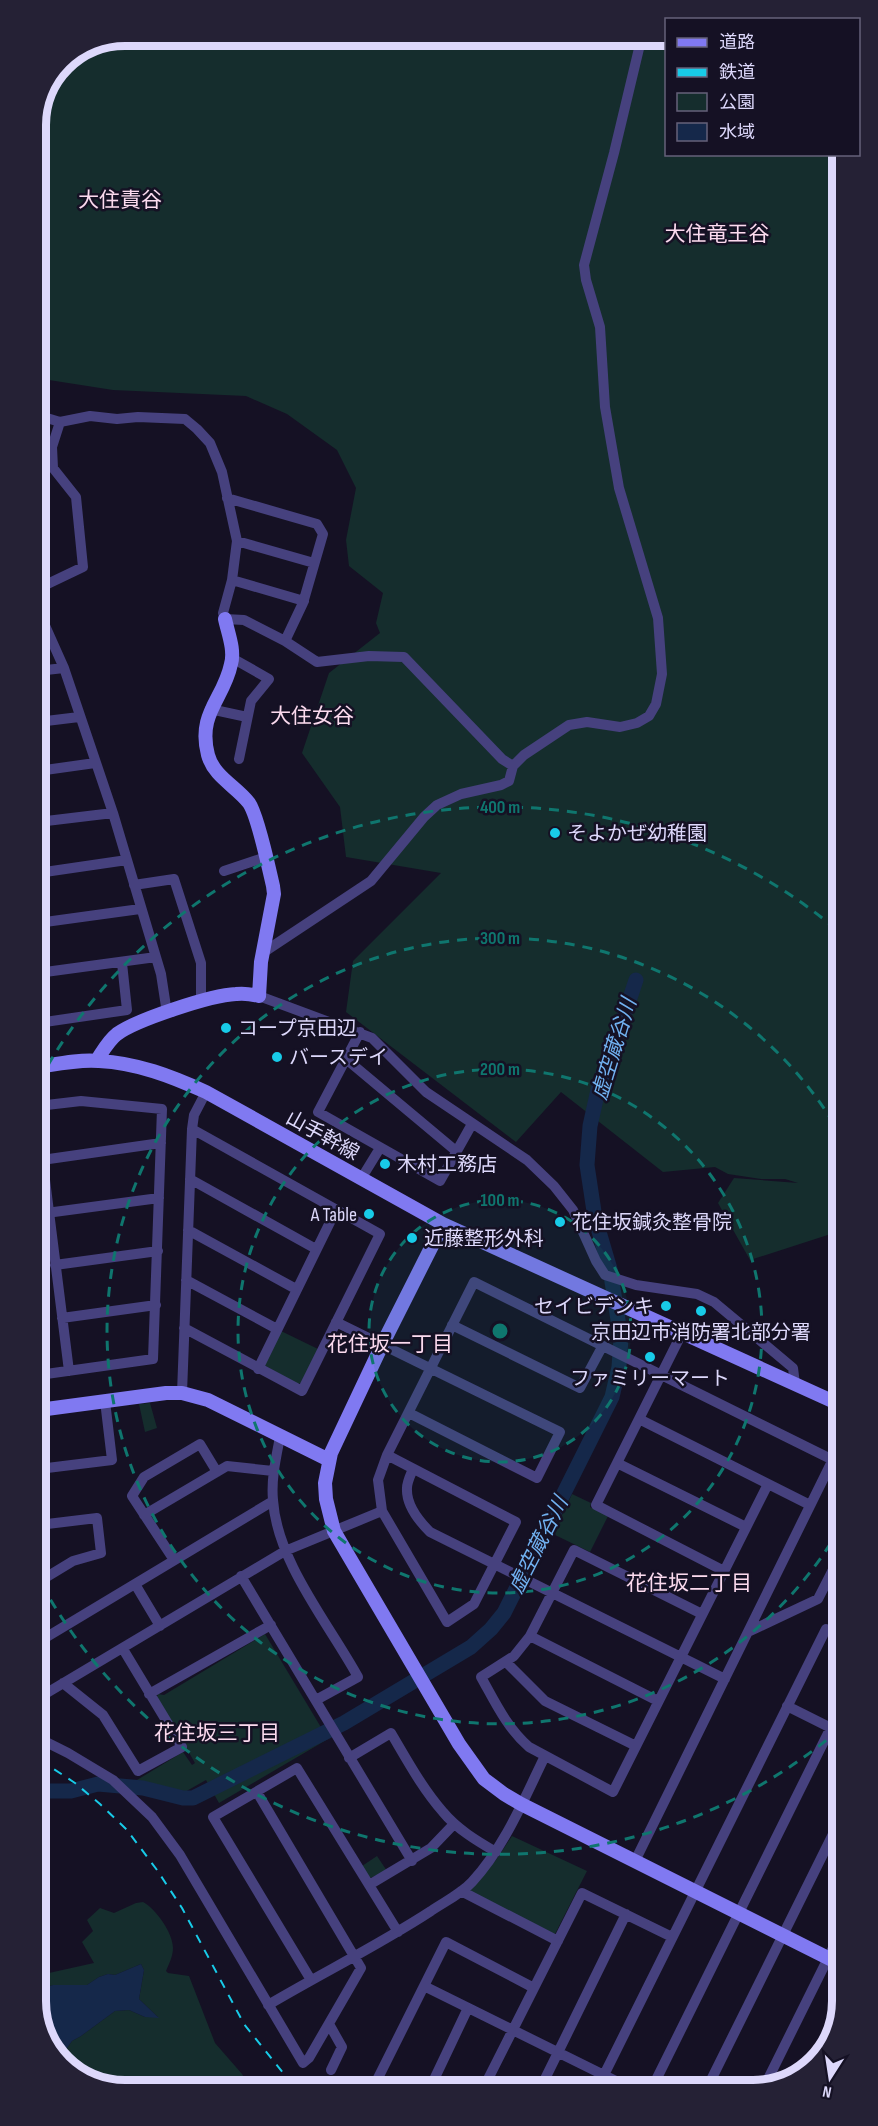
<svg xmlns="http://www.w3.org/2000/svg" width="878" height="2126" font-family="'Sofia Sans Condensed','Noto Sans JP',sans-serif">
<style>
.green{fill:#152d2d}
.water{fill:#15284a}
.lines{fill:none;stroke-linecap:round;stroke-linejoin:round}
.river{stroke:#15284a;stroke-width:15}
.street{stroke:#46417e;stroke-width:10}
.secondary{stroke:#8079f1;stroke-width:14}
.rail{stroke:#18cbe8;stroke-width:2;stroke-dasharray:9 8;stroke-linecap:butt}
.ring{fill:none;stroke:#0f766e;stroke-width:3;stroke-dasharray:10 8}
.poi-dot{fill:#18cbe8;stroke:#151124;stroke-width:2}
.labels{text-anchor:middle;stroke-width:5;stroke-linejoin:round;paint-order:stroke}
.poi-label{font-size:20px;fill:#ddd8fb;stroke:#151124;text-anchor:start}
.street-label{font-size:20px;fill:#ddd8fb;stroke:#151124}
.neighbourhood-label{font-size:21px;fill:#fbdaee;stroke:#151124}
.water-label{font-size:21px;font-style:italic;fill:#71b1f1;stroke:#151124}
.rim{fill:none;stroke:#ddd8fb;stroke-width:8}
.centre{fill:#0f766e;stroke:#151124;stroke-width:3}
.ring-label{font-size:18px;text-anchor:middle;font-weight:bold;fill:#0f766e;stroke:#151124;stroke-width:5;stroke-linejoin:round;paint-order:stroke}
</style>
<rect width="100%" height="100%" fill="#151124"/>
<path class="green" d="M125 36H666V154L838 155 840 1174 832 1177 840 1176V1231L750 1260 718 1203 734 1178 798 1183 785 1179H761L728 1174 715 1167 663 1172 561 1092 516 1142 346 1012 353 961 441 873 346 857 340 807 302 753 329 673 380 633 376 623 383 593 349 566 346 540 356 488 337 450 287 414 246 396 113 390 49 380 37 382 36 120 62 62Z
M281 1331 318 1349 301 1383 297 1384 264 1365Z
M150 1403 157 1428 145 1432 139 1404Z
M572 1494 591 1503 590 1507 608 1516 590 1552 553 1534Z
M265 1634 328 1739 219 1803 206 1780 183 1793 137 1780 183 1752 192 1765 195 1763 157 1697 158 1694 164 1695Z
M512 1836 587 1871 555 1934 468 1892 496 1860Z
M377 1856 387 1871 370 1878 362 1866Z
M143 1902C156 1909 173 1933 173 1948 173 1956 169 1964 166 1971L168 1973 189 1976 215 2043 242 2074 251 2089 119 2090 71 2071 61 2059 62 2051 67 2048 72 2041 81 2036 115 2011 129 2010 145 2017H158L139 1999 144 1970 141 1964 115 1975 108 1974 99 1977 87 1985H53L41 1989 40 1975 94 1963 82 1942 93 1931 87 1920 100 1908 114 1913 136 1903Z"/>
<path class="water" d="M141 1964 144 1970 139 1999 159 2018 145 2017 129 2010 115 2011 81 2036 72 2041 67 2048 62 2051 45 2035 41 1989 53 1985H87L99 1977 108 1974 115 1975Z"/>
<g class="lines">
<path class="river" d="M40 1791H71L98 1784 143 1788 183 1798H193L344 1723 471 1647 491 1629 504 1613 612 1397 619 1367 621 1339 610 1269 595 1218 587 1165 590 1126 600 1081 611 1055 636 980"/>
<path class="street" d="M37 415 60 422
M227 498 317 524 323 534 303 603 285 641
M37 527 45 585
M237 541 314 563
M232 580 304 601
M37 589 83 567 76 497 53 468 52 447 60 422 90 416 117 419 138 417 185 419 197 429 210 443 222 472 237 541 232 580 223 613 225 619 244 620 285 641 317 662 369 656 404 657 502 759 513 766
M37 622 43 621 64 668 113 813 161 974 167 1013
M232 658 269 679 251 701 239 759
M37 671 64 668
M210 709 247 717
M38 722 79 717
M38 771 95 763
M38 822 113 813
M224 871 266 857
M38 873 127 860
M134 885 174 879 201 963V1002
M38 923 140 909
M264 952 371 881 424 817 437 805 461 794 501 785 509 781 513 766 524 755 569 725 587 722 620 727 637 723 649 716 656 704 662 674 658 618 619 488 605 407 600 327 586 280 584 265 614 153 642 36
M38 973 156 957
M259 996 372 1038 426 1092 527 1160 554 1186 573 1210 596 1261 605 1275 636 1285 697 1294 714 1302 793 1368 795 1384
M38 1023 127 1010 122 963
M360 1032 318 1112 440 1181 472 1124
M346 1059 456 1151
M38 1106 81 1101 162 1109 153 1359 39 1375
M39 1132 69 1371
M42 1160 161 1143
M190 1179 316 1249
M361 1179 380 1148
M39 1214 159 1198
M188 1230 296 1289
M55 1265 158 1251
M186 1280 277 1329
M62 1318 156 1305
M336 1322 560 1432 537 1478 409 1413
M452 1325 580 1388 602 1347
M184 1328 302 1391 380 1234 192 1129
M682 1333 596 1505 724 1571
M258 1369 336 1210
M182 1393 192 1129 194 1115 206 1092
M639 1419 810 1505
M280 1437C276 1458 271 1479 273 1500 277 1562 329 1624 358 1677L316 1700
M387 1455 516 1522 474 1604 447 1622 382 1511 378 1480 387 1455 474 1282 841 1464
M617 1463 746 1527
M39 1469 112 1460 105 1401
M413 1469C411 1474 407 1482 407 1488 406 1504 419 1521 430 1532L725 1679
M144 1515 227 1466 273 1471
M39 1525 97 1518 101 1553 73 1561 40 1581
M174 1560 132 1496 144 1477 200 1444 217 1472
M241 1576 412 1861
M135 1584 160 1626
M702 1614 574 1550 530 1636 514 1656 481 1677C495 1702 507 1728 529 1747L613 1792 768 1484
M748 1632 818 1599 841 1554
M530 1636 658 1701
M40 1641 273 1501
M506 1662 545 1701 636 1746
M63 1683 103 1715 138 1771 182 1747 123 1649
M149 1694 271 1625
M40 1697 285 1551 382 1511
M787 1706 841 1733
M40 1739 68 1753 113 1780 152 1817 180 1855 303 2063 309 2058 361 1968 257 1792
M349 1758 391 1733C407 1760 422 1788 443 1812 457 1829 477 1841 496 1852
M635 1861 841 1443
M369 1885 431 1848 454 1824
M461 1891 558 1941
M311 1980 213 1817 297 1768 398 1932
M424 1986 626 2086
M268 2005C322 1973 379 1945 431 1911 444 1902 461 1894 472 1882 505 1846 524 1799 545 1756
M329 2024 342 2047 331 2070
M765 2085 842 1930
M653 2086 841 1707
M708 2086 842 1816
M484 2087 582 1893 672 1937
M541 2087 626 1914
M598 2087 826 1629 841 1637
M373 2088 446 1942 534 1988
M430 2088 468 2008"/>
<path class="secondary" d="M97 1060C103 1051 108 1041 117 1034 136 1020 211 995 236 994 244 993 251 994 259 996L261 962 274 894 273 886C269 869 258 816 249 803 236 786 214 777 208 755 197 713 224 699 231 664 235 650 228 633 225 619
M38 1067C57 1064 80 1059 99 1061 137 1063 171 1076 206 1092L443 1224 841 1405
M443 1224 382 1345 331 1453 325 1483 326 1499 334 1531 459 1744 484 1779 504 1794 521 1804 842 1965
M39 1410 166 1393H182L208 1400 329 1460"/>
<path class="rail" d="M40 1760 75 1783 100 1804 127 1830 157 1870 182 1908 244 2024 296 2089"/>
</g>
<circle cx="500" cy="1331" r="131" fill="#0f766e" fill-opacity=".12"/>
<g class="ring">
<circle cx="500" cy="1331" r="131"/>
<circle cx="500" cy="1331" r="262"/>
<path d="M840 1528A393 393 0 1 1 839 1132"/>
<path d="M840 1729A524 524 0 0 1 42 1585M39 1081A524 524 0 0 1 837 930"/>
</g>
<g class="poi-dot">
<circle cx="555" cy="833" r="6"/>
<circle cx="226" cy="1028" r="6"/>
<circle cx="277" cy="1057" r="6"/>
<circle cx="385" cy="1164" r="6"/>
<circle cx="369" cy="1214" r="6"/>
<circle cx="560" cy="1222" r="6"/>
<circle cx="412" cy="1238" r="6"/>
<circle cx="666" cy="1306" r="6"/>
<circle cx="701" cy="1311" r="6"/>
<circle cx="650" cy="1357" r="6"/>
</g>
<g class="labels">
<g class="poi-label">
<text x="567" y="840">そよかぜ幼稚園</text>
<text x="238" y="1035">コープ京田辺</text>
<text x="289" y="1064">バースデイ</text>
<text x="397" y="1171">木村工務店</text>
<text x="357" y="1221" text-anchor="end">A Table</text>
<text x="572" y="1229">花住坂鍼灸整骨院</text>
<text x="424" y="1245">近藤整形外科</text>
<text x="654" y="1313" text-anchor="end">セイビデンキ</text>
<text x="701" y="1339" text-anchor="middle">京田辺市消防署北部分署</text>
<text x="650" y="1385" text-anchor="middle">ファミリーマート</text>
</g>
<g class="street-label">
<text transform="translate(323 1135) rotate(29)" y="7">山手幹線</text>
</g>
<g class="neighbourhood-label">
<text x="120" y="207">大住責谷</text>
<text x="717" y="241">大住竜王谷</text>
<text x="312" y="723">大住女谷</text>
<text x="390" y="1351">花住坂一丁目</text>
<text x="689" y="1590">花住坂二丁目</text>
<text x="217" y="1740">花住坂三丁目</text>
</g>
<g class="water-label">
<text transform="translate(614 1049) rotate(-73)" y="7">虚空蔵谷川</text>
<text transform="translate(538 1545) rotate(-63)" y="7">虚空蔵谷川</text>
</g>
</g>
<path d="M0 0H878V2126H0ZM125 46H753A79 79 0 0 1 832 125V2001A79 79 0 0 1 753 2080H125A79 79 0 0 1 46 2001V125A79 79 0 0 1 125 46Z" fill="#252135" fill-rule="evenodd"/>
<path class="rim" d="M125 46H753A79 79 0 0 1 832 125V2001A79 79 0 0 1 753 2080H125A79 79 0 0 1 46 2001V125A79 79 0 0 1 125 46Z"/>
<circle cx="500" cy="1331" r="9" class="centre"/>
<g class="ring-label">
<text x="500" y="813">400 m</text>
<text x="500" y="944">300 m</text>
<text x="500" y="1075">200 m</text>
<text x="500" y="1206">100 m</text>
</g>
<rect x="665" y="18" width="195" height="138" fill="#151124" stroke="#65617a" stroke-width="1.5"/>
<rect x="677" y="38" width="30" height="9" fill="#8079f1" stroke="#65617a" stroke-width="1.5"/>
<text x="719" y="48" font-size="18" fill="#ddd8fb">道路</text>
<rect x="677" y="68" width="30" height="9" fill="#18cbe8" stroke="#65617a" stroke-width="1.5"/>
<text x="719" y="78" font-size="18" fill="#ddd8fb">鉄道</text>
<rect x="677" y="93" width="30" height="18" fill="#152d2d" stroke="#65617a" stroke-width="1.5"/>
<text x="719" y="108" font-size="18" fill="#ddd8fb">公園</text>
<rect x="677" y="123" width="30" height="18" fill="#15284a" stroke="#65617a" stroke-width="1.5"/>
<text x="719" y="138" font-size="18" fill="#ddd8fb">水域</text>
<g transform="translate(830 2078) rotate(192)" stroke="#151124" stroke-width="4.5" paint-order="stroke">
<path d="M0-4.5L10 22L0 15L-10 22Z" fill="#ddd8fb"/>
<text y="-9" font-size="16" font-weight="bold" text-anchor="middle" fill="#ddd8fb">N</text>
</g>
</svg>
